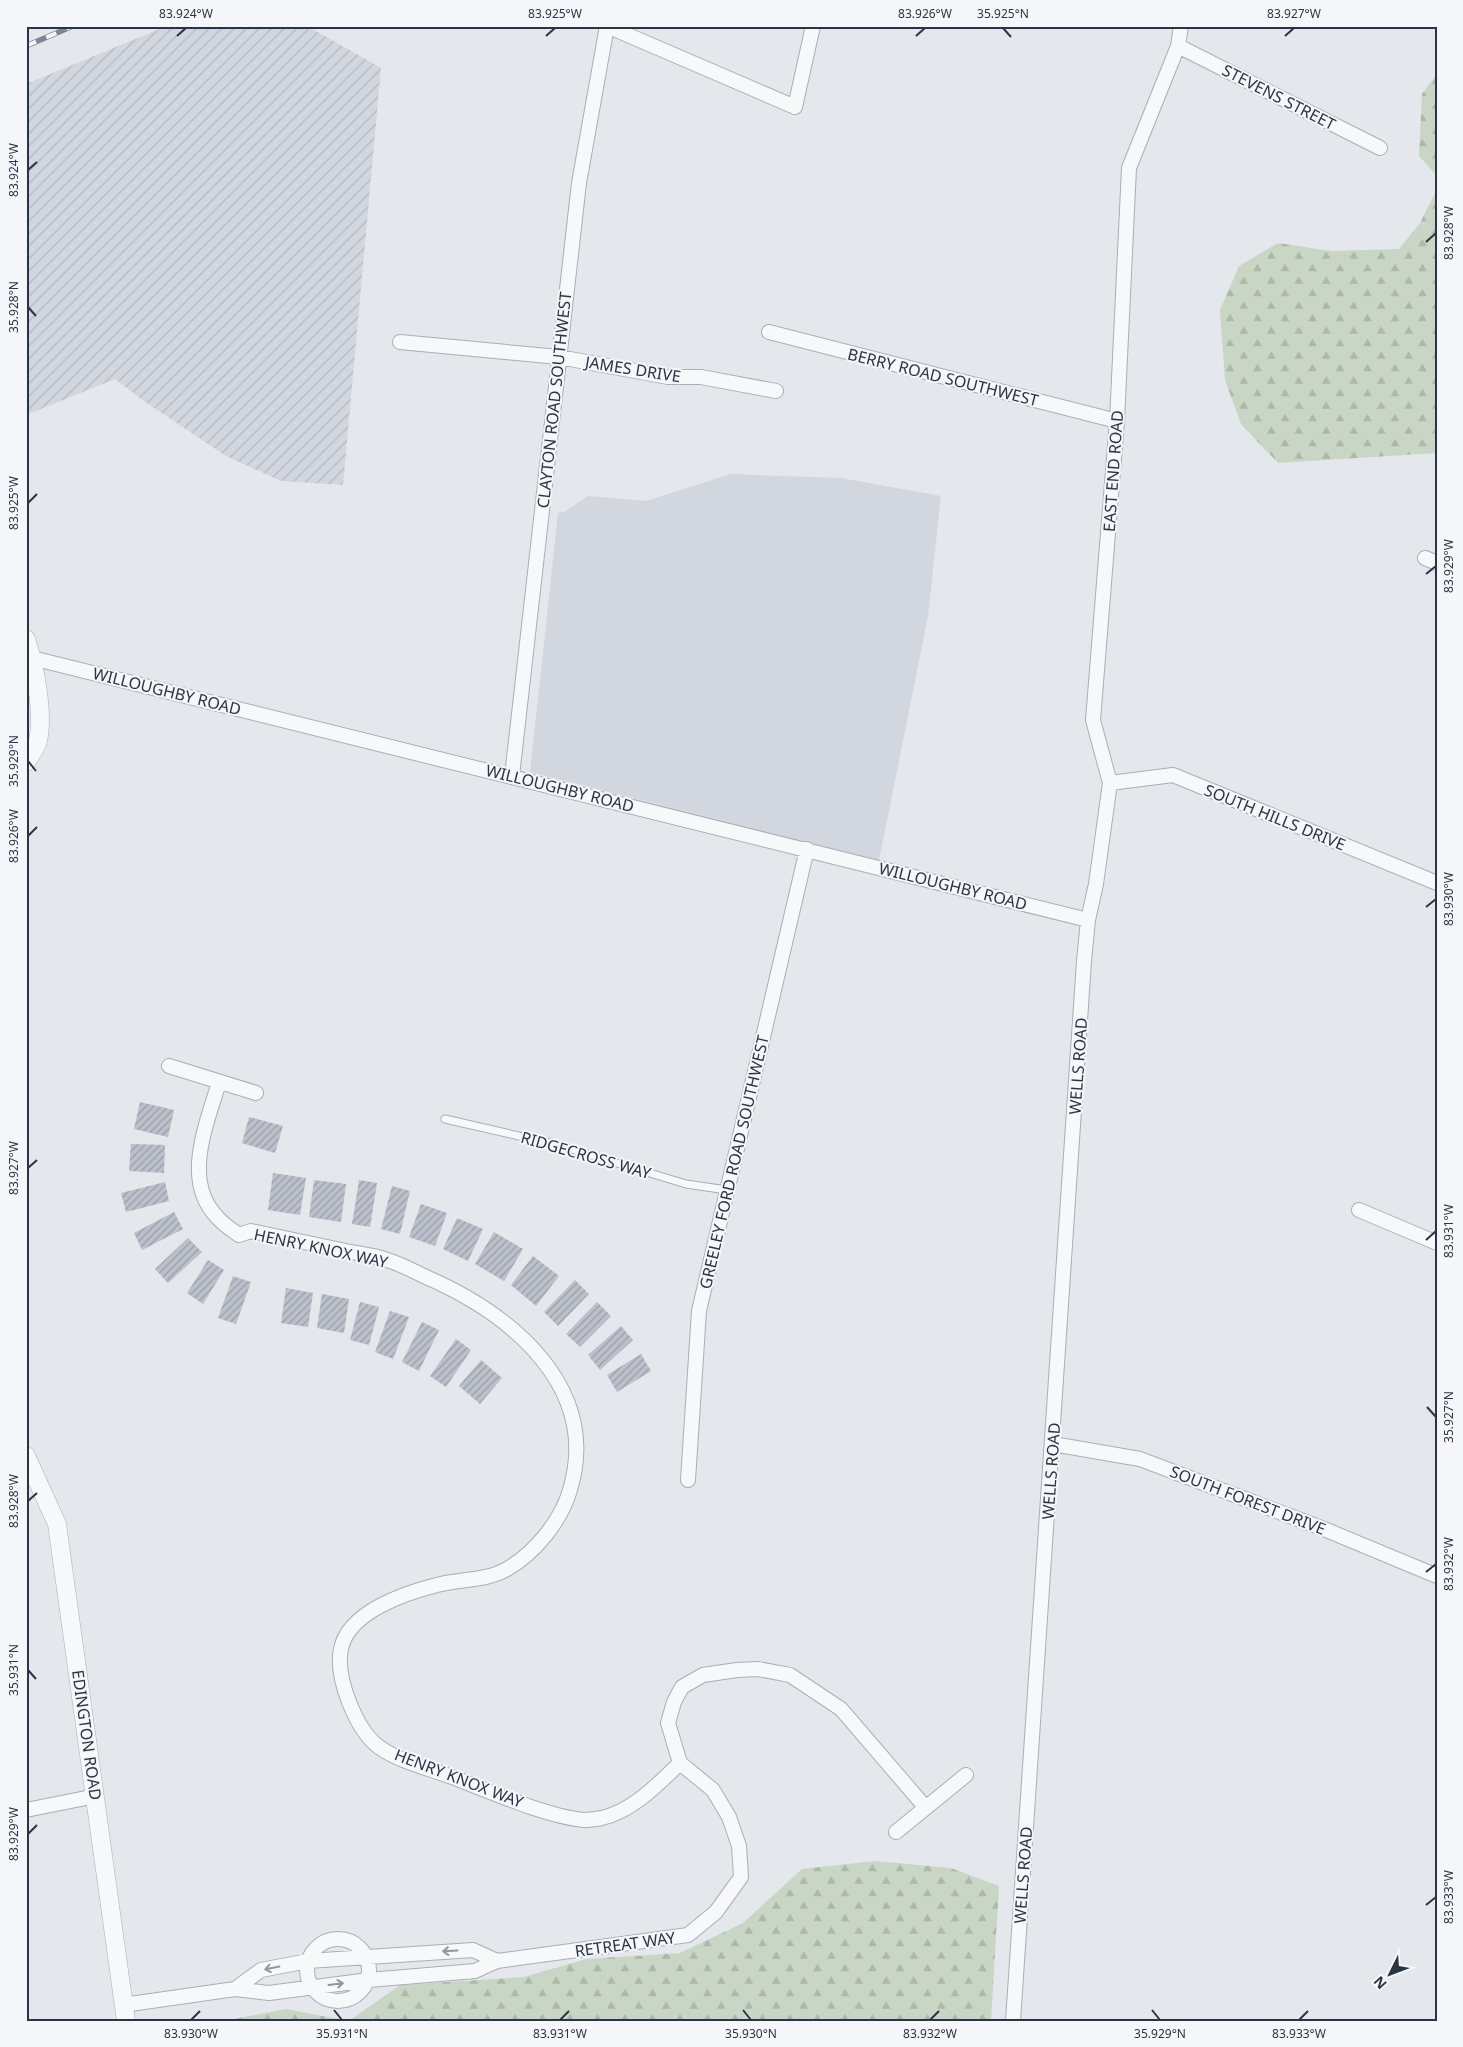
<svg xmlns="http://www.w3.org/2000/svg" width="1463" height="2047" font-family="'Noto Sans',sans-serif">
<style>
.built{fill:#d2d6de}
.industrial{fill:url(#industrial-furrows)}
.forest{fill:url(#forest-firs)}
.building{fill:url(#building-hatch)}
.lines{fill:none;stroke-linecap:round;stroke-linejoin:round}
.service-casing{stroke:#a9aeb7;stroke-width:9}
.minor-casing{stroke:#a9aeb7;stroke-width:16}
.tertiary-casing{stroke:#a9aeb7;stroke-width:19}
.service{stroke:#f7f8fa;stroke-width:7}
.minor{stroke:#f7f8fa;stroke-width:14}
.tertiary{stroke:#f7f8fa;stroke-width:18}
.rail-casing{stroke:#7d8696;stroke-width:5.5}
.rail{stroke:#f4f6f9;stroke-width:4;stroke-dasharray:11;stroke-linecap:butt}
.oneway{stroke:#9196a0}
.ticks{fill:none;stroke:#2b3445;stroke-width:2}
.labels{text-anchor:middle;stroke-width:4;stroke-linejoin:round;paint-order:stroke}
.street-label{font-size:16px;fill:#2b3445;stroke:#f4f6f9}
.neatline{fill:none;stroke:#2b3445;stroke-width:2}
.ticks-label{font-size:12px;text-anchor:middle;fill:#2b3445}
</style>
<defs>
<pattern id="industrial-furrows" width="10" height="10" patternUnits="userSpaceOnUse" patternTransform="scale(1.25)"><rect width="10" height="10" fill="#d2d6de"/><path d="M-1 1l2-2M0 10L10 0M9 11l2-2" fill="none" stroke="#b4b8c0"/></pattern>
<pattern id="forest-firs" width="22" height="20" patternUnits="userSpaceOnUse" patternTransform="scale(1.25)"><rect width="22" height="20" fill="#c9d6c5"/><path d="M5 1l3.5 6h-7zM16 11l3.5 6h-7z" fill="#adb8ab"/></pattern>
<pattern id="building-hatch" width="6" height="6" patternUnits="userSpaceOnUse" patternTransform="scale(1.25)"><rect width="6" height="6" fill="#bbc0ca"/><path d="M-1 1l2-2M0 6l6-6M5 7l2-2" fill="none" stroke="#989da6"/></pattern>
</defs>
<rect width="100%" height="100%" fill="#e4e7ec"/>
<path class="built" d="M731 474 841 478 941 496 928 616 879 860 530 772 558 513 564 512 588 496 646 501Z"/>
<path class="industrial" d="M167 26H307L381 68 343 485 281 481 226 456 144 401 115 379 26 415V84Z"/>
<path class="forest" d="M1437 74V176L1419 156 1422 94Z
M1437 189V453L1278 463 1241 424 1225 380 1220 310 1239 266 1278 243 1331 251 1399 249 1420 223Z
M875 1861 951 1868 999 1886 991 2021H223L286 2009 349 2021 400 1985 524 1977 586 1959 680 1953 743 1923 802 1869Z"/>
<path class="building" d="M140 1102 174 1110 168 1137 134 1129Z
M249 1117 283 1126 275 1153 242 1143Z
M131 1144 165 1145 164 1173 129 1171Z
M273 1173 306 1178 300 1215 268 1210Z
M314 1180 346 1184 341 1222 309 1217Z
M359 1180 377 1183 370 1227 352 1224Z
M165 1182 169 1201 126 1212 121 1193Z
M392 1186 410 1191 400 1234 381 1229Z
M421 1204 447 1213 435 1246 409 1237Z
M174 1212 183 1229 142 1250 134 1233Z
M457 1218 483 1229 468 1261 443 1249Z
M494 1232 523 1249 504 1281 475 1264Z
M188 1238 202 1252 168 1283 155 1269Z
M533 1256 559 1276 536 1306 511 1285Z
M208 1260 224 1270 203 1304 187 1293Z
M233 1276 251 1282 236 1324 218 1318Z
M575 1280 589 1294 558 1326 544 1312Z
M286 1288 313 1293 308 1327 281 1323Z
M322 1294 349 1299 344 1333 317 1328Z
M360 1302 379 1307 369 1345 350 1340Z
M597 1302 611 1316 580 1347 566 1334Z
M390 1311 409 1317 393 1359 375 1352Z
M422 1322 439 1330 419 1371 402 1362Z
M621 1326 633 1340 600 1370 588 1355Z
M456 1339 471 1350 446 1387 430 1376Z
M641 1354 651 1371 617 1392 607 1375Z
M481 1360 502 1378 480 1404 459 1386Z"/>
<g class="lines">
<defs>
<path id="service" d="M445 1119 558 1145 686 1184 727 1190"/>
<path id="minor" d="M607 26 795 107 813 26
M1178 46 1380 148
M769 332 1117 421
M400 342 559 357 668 377H701L776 391
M1425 558 1437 563
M32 658 1088 920
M512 776 579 183 607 26
M1110 783 1173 775 1437 883
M169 1066 256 1093
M219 1082C207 1124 181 1181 218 1218 224 1225 232 1230 239 1235L251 1231C283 1238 314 1244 346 1251 360 1254 374 1255 387 1260 401 1264 413 1271 426 1277 511 1314 601 1387 570 1490 561 1521 535 1553 507 1569 487 1581 459 1579 437 1585 405 1593 348 1612 341 1649 335 1677 356 1730 379 1747 400 1762 428 1768 452 1777 489 1791 545 1816 584 1820 589 1820 596 1819 602 1818 633 1811 658 1784 680 1763
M1359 1210 1437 1243
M1053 1444 1140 1459 1324 1529 1437 1576
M688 1480 699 1311 807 849
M680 1763 668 1723 674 1702 682 1687 703 1675 737 1670 758 1669 790 1675 841 1709 926 1808
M26 1810 96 1796
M896 1832 966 1775
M307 1970a31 31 0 1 1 62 0a31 31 0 1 1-62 0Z
M235 1989 261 1970 308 1961 473 1950 497 1961
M123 2005 235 1989 269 1993 369 1980 475 1971 497 1961 688 1935 716 1912 741 1877 739 1846 729 1817 713 1790 680 1763
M1013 2021 1084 961 1088 920 1096 884 1110 783 1093 720 1117 421 1129 168 1178 46 1181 26"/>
<path id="tertiary" d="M26 639C35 666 44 713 38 741 36 748 30 756 26 762
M26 1456 57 1524 126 2021"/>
</defs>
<use href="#service" class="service-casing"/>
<use href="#minor" class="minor-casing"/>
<use href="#tertiary" class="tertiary-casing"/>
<use href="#service" class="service"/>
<use href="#minor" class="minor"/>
<use href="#tertiary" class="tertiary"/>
<defs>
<path id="rail" d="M26 46 73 26"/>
</defs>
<use href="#rail" class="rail-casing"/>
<use href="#rail" class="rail"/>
</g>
<defs><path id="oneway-shaft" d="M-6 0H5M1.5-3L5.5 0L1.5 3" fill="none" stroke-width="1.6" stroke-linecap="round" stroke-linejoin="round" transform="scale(1.25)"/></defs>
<g class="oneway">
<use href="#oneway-shaft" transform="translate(450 1951) rotate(177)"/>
<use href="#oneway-shaft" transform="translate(272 1968) rotate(169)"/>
<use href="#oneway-shaft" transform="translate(336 1984) rotate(-7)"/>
</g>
<path class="ticks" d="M1003 28 1011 37M177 36 186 28M546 36 555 28M916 36 925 28M1285 36 1294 28M28 170 37 162M1426 242 1436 233M28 307 36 316M28 503 37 494M1426 574 1436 566M28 761 36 771M28 836 37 827M1426 907 1436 899M28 1168 37 1160M1426 1240 1436 1231M1427 1407 1436 1417M28 1501 37 1493M1426 1572 1436 1564M28 1670 36 1679M28 1834 37 1825M1426 1905 1436 1897M334 2010 342 2020M743 2010 751 2020M1152 2010 1160 2020M191 2020 200 2011M560 2020 569 2011M930 2020 939 2011M1299 2020 1308 2011"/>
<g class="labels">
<g class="street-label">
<text transform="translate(1279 97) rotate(27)" y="6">STEVENS STREET</text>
<text transform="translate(633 369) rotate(9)" y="6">JAMES DRIVE</text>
<text transform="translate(943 377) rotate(14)" y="6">BERRY ROAD SOUTHWEST</text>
<text transform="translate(554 400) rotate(-84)" y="6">CLAYTON ROAD SOUTHWEST</text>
<text transform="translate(1113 471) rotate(-86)" y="6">EAST END ROAD</text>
<text transform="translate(167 691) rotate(14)" y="6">WILLOUGHBY ROAD</text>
<text transform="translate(560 788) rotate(14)" y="6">WILLOUGHBY ROAD</text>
<text transform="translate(1275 817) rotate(22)" y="6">SOUTH HILLS DRIVE</text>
<text transform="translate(953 886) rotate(14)" y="6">WILLOUGHBY ROAD</text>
<text transform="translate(1078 1066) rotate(-86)" y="6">WELLS ROAD</text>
<text transform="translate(586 1155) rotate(16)" y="6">RIDGECROSS WAY</text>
<text transform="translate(734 1162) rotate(-77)" y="6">GREELEY FORD ROAD SOUTHWEST</text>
<text transform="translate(321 1248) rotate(12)" y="6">HENRY KNOX WAY</text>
<text transform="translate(1051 1471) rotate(-86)" y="6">WELLS ROAD</text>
<text transform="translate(1248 1500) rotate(21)" y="6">SOUTH FOREST DRIVE</text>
<text transform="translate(87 1735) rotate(82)" y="6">EDINGTON ROAD</text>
<text transform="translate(459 1778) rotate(21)" y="6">HENRY KNOX WAY</text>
<text transform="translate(1023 1875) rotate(-86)" y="6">WELLS ROAD</text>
<text transform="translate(625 1944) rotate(-8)" y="6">RETREAT WAY</text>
</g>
</g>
<rect width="1463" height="2047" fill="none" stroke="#f4f6f9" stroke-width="55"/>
<g transform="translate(1390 1974) rotate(228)" stroke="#f4f6f9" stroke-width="4" paint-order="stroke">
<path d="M0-4L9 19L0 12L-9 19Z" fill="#2b3445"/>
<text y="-8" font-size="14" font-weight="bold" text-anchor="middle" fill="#2b3445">N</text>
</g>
<rect x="28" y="28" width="1408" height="1992" class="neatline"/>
<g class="ticks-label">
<text x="186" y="18">83.924°W</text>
<text x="555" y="18">83.925°W</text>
<text x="925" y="18">83.926°W</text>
<text x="1003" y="18">35.925°N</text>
<text x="1294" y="18">83.927°W</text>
<text transform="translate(14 170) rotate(-90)" y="4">83.924°W</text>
<text transform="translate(1449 233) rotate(-90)" y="4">83.928°W</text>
<text transform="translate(14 307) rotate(-90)" y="4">35.928°N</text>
<text transform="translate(14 503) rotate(-90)" y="4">83.925°W</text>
<text transform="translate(1449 566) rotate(-90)" y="4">83.929°W</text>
<text transform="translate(14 761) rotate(-90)" y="4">35.929°N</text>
<text transform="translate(14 836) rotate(-90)" y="4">83.926°W</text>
<text transform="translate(1449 899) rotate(-90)" y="4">83.930°W</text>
<text transform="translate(14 1168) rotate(-90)" y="4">83.927°W</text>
<text transform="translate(1449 1231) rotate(-90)" y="4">83.931°W</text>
<text transform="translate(1449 1417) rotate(-90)" y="4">35.927°N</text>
<text transform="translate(14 1501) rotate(-90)" y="4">83.928°W</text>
<text transform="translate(1449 1564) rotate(-90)" y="4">83.932°W</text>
<text transform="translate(14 1670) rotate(-90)" y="4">35.931°N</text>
<text transform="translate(14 1834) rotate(-90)" y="4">83.929°W</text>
<text transform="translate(1449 1897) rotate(-90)" y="4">83.933°W</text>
<text x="191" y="2038">83.930°W</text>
<text x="342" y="2038">35.931°N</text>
<text x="560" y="2038">83.931°W</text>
<text x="751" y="2038">35.930°N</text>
<text x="930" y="2038">83.932°W</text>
<text x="1160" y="2038">35.929°N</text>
<text x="1299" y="2038">83.933°W</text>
</g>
</svg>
